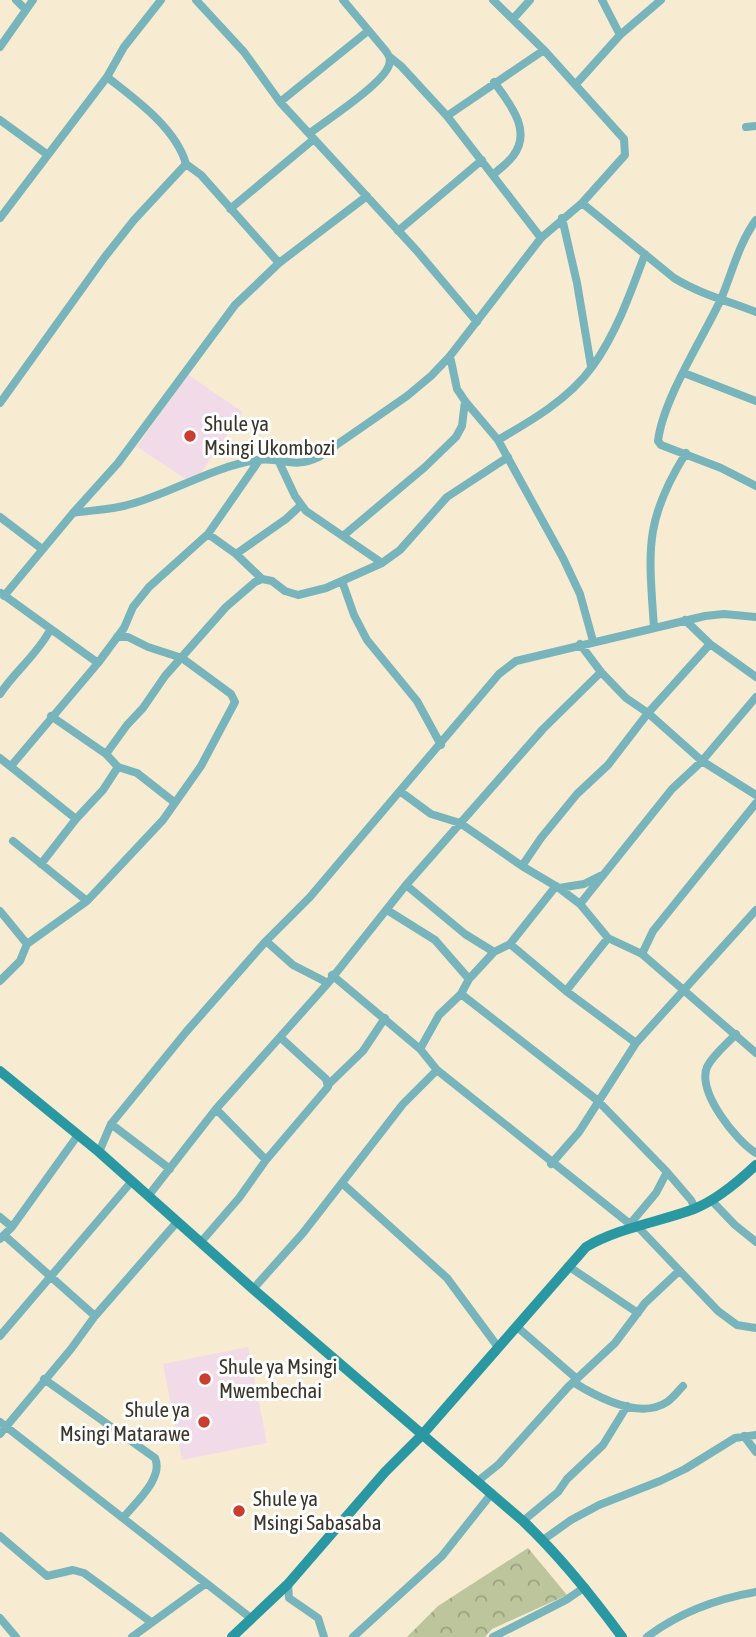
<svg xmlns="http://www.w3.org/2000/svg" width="756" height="1637" font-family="'Asap Condensed',sans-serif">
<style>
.education{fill:#f2dbe8}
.forest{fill:url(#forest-crowns)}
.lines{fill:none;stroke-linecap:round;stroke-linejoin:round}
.street{stroke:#78b4bb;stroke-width:8}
.secondary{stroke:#2a98a2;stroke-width:10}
.poi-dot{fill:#ca3d2f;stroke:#fff;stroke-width:2.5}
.labels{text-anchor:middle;stroke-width:6;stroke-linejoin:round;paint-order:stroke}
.poi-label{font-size:21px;fill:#39352a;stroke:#fff;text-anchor:start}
</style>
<defs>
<pattern id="forest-crowns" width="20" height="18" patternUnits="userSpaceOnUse" patternTransform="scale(1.75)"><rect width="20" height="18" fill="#bcc59b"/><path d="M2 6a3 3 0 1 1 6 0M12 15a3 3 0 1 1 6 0" fill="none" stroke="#9aa17f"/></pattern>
</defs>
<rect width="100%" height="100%" fill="#f7ecd1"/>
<path class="education" d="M187 374 243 412 193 484 137 447Z
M248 1347 267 1443 182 1460 163 1364Z"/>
<path class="forest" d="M528 1548 567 1595 492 1629 485 1637H407L438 1606Z"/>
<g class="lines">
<path class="street" d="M16 0 26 10
M196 0 244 52 280 102 417 251 477 322
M602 0 620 35
M513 19 530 0
M0 47 33 0
M390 57 401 66 447 116 541 238
M576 84 620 35 661 0
M280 102 368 31
M447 116 544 50
M0 120 48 155
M746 127 756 126
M310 133C327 120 384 83 389 65 391 59 389 55 385 50L343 0
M186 164 201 175 279 263
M493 175C499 169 508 163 513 156 533 130 509 103 494 82
M582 203 674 278C700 294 728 301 756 312
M230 209 314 139
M0 218 107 77 124 47 161 0
M562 218 577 283 591 366
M756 220C739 243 732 273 721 299 703 338 663 399 658 441L661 445 721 468 756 486
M398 231 482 160
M450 356 457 389 465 401 498 440 563 558 580 594 593 641
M684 373 756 401
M0 403 104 258 134 220 186 164C176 128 135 99 107 77
M498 440C531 421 569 399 592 367 616 334 631 292 645 254
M279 462 295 496 306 511 382 563
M73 513C92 510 112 510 131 504 174 492 212 467 257 460 282 456 292 470 319 457L407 396 431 376 450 356 541 238 582 203 625 155 624 139 544 50 493 0
M0 517 42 549
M208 534 236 554 262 579
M343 536 425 467 456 437 462 426 465 401
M236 554 286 519 300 506
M342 581 354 615 367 640 417 701 441 745
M1 593 98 663
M4 596 73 513 118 463 235 305 279 263 367 196
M685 620 710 644 756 677
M654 628C649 551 643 522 686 453
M580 644 601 672 626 698 648 713 702 761 756 795
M0 694C15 671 37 655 50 630
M51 716 106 754
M0 758 76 819
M11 766 98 663 124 628 133 607 149 587 208 534 260 459
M401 792 431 814 460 823 522 866 559 888 580 904 608 938 642 954 756 1053
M174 802 137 773 118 767 106 754 127 725 143 708 165 676 226 607 255 582 262 579 272 581 285 591 298 595 326 588 382 563 400 550 447 497 508 457
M13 841 87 901
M41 864 76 819 103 790 118 767
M522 866 541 838 577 794 608 765 648 713 710 644
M406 885 465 934 494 952
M559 888 584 884 600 876
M580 904 672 789 702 761 756 697
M387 910 435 940 469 979
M0 911 27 944
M266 941 293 965 328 983
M510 944 566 991 636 1043
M642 954 653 931 756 803
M332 975 420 1049 437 1070 635 1228
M0 981 20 961 27 944 87 901 163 820 201 766 235 702 231 694 182 658 148 647 128 637H117
M566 991 608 938
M461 994 597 1100 667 1172 691 1200 695 1208
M736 1034C727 1044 713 1055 707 1067 697 1092 736 1141 756 1153
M420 1049 439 1015 461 994 469 979 494 952 510 944 556 886
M329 1084 363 1051 385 1018
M216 1109 266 1160
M111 1124 170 1169
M99 1152 111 1124 186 1032 266 941 310 897 499 674 516 661 705 616 724 614 756 617
M551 1164 579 1132 636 1043 756 910
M343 1184 447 1278 498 1347
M149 1195 216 1109 328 983 406 885 543 729 601 672
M711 1200 735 1225 756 1242
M0 1217 12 1227
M630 1224 656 1193 667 1172
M638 1227 718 1311 737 1325 756 1328
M4 1235 95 1316
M0 1239 12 1227 78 1135
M201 1242 239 1198 266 1160 328 1087 326 1079 281 1038
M568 1266 638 1313
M253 1289 303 1233 403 1104 437 1070
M516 1326 577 1379
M0 1336 132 1181
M44 1379 155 1458C164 1478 135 1503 123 1518
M573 1382C597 1397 640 1420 667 1402 673 1398 678 1391 683 1386
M0 1422 252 1619
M0 1434 71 1349 95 1316 177 1222
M744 1436 756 1452
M478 1481 499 1464 568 1387 615 1343 645 1303 679 1271
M523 1521 558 1492 567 1479 603 1445 627 1406
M0 1536 47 1576 73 1570 84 1573 151 1622
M543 1540 571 1520 599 1505 660 1481 685 1469 735 1438 756 1435
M288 1584 289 1598 318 1618 324 1637
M0 1618 16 1637
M132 1637 205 1584
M353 1637 442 1556 492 1493
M493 1637 566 1600 585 1587
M647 1637C680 1612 716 1599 756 1592"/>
<path class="secondary" d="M0 1071 99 1152 253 1289 523 1521C560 1556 592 1596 622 1637
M232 1637 288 1584 385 1472 422 1435 586 1247C618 1228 659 1222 694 1209 717 1200 738 1182 756 1165"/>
</g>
<g class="poi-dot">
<circle cx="190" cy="436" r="7"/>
<circle cx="205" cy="1379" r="7"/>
<circle cx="204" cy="1422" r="7"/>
<circle cx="239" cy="1511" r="7"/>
</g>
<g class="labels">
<g class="poi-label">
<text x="204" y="431">Shule ya<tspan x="204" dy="24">Msingi Ukombozi</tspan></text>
<text x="219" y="1374">Shule ya Msingi<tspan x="219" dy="24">Mwembechai</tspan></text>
<text x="190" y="1417" text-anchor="end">Shule ya<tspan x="190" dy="24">Msingi Matarawe</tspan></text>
<text x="253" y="1506">Shule ya<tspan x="253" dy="24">Msingi Sabasaba</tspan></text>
</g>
</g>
</svg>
